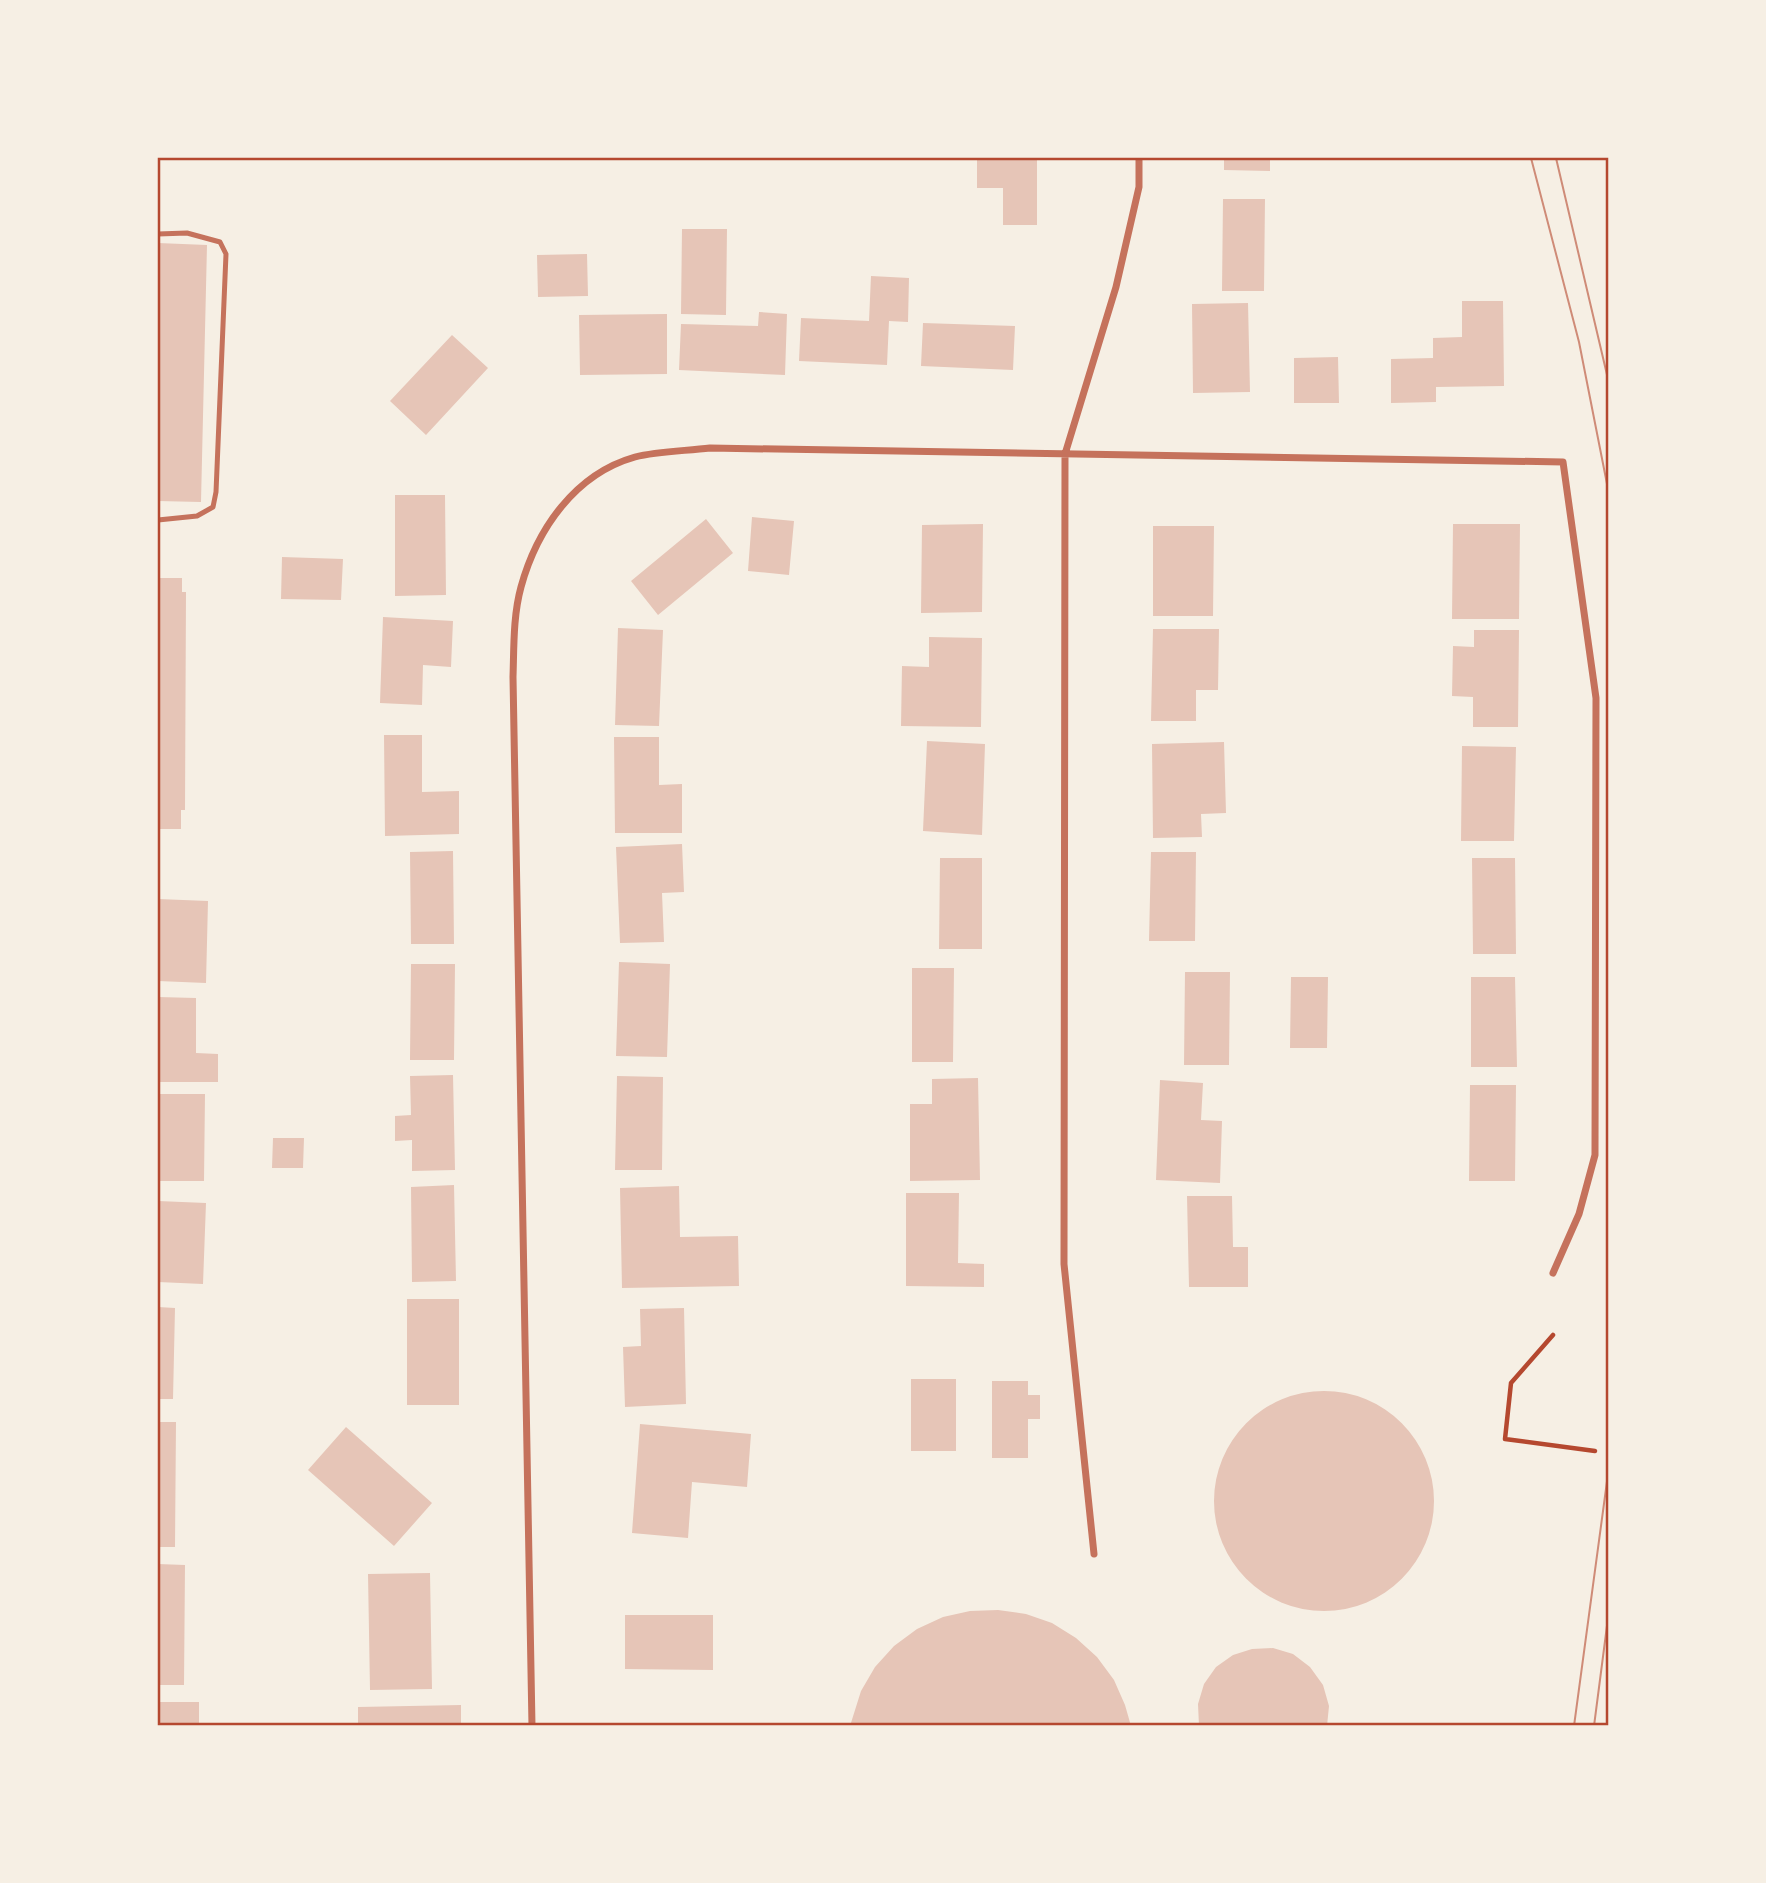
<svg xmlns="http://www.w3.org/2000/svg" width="1766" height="1883" font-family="Montserrat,sans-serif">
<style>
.building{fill:#e6c5b7}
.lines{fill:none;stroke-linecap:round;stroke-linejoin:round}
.path{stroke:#b5482f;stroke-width:4.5}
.service{stroke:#c5725c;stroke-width:5}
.minor{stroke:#c5725c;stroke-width:7}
.tram{stroke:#cf8b77;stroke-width:2}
.neatline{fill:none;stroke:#b5482f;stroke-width:2.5}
</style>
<rect width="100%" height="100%" fill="#f6efe4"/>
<path class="building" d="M977 158H1037V225H1003V188H977Z
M1224 158H1270V171L1224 170Z
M1223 199H1265L1264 291H1222Z
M682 229H727L726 315 681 314Z
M158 243 207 245 201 502 158 501Z
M587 254 588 296 538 297 537 255Z
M871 276 909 278 908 322 889 321 887 365 799 361 801 318 869 321Z
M1462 301H1503L1504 386 1436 387V402L1391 403V359L1433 358V338L1462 337Z
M1248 303 1250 392 1193 393 1192 304Z
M759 312 787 314 785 375 679 370 681 324 758 326Z
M667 314V374L580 375 579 315Z
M923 323 1015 326 1013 370 921 366Z
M452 335 488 368 426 435 390 401Z
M1338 357 1339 403H1294V358Z
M395 495H445L446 595 395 596Z
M752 517 794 521 789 575 748 571Z
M706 519 733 553 658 615 631 581Z
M983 524 982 612 921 613 922 525Z
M1453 524H1520L1519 619H1452Z
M1153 526H1214L1213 616H1153Z
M282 557 343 559 341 600 281 599Z
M158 578H182V592H186L185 810H181V829H158Z
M383 617 453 621 451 667 423 665 422 705 380 703Z
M618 628 663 630 659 726 615 725Z
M1153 629H1219L1218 690H1196V721H1151Z
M1474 630H1519L1518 727H1473V697L1452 696 1453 646 1474 647Z
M929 637 982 638 981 727 901 726 902 666 929 667Z
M384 735H422V792L459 791V834L385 836Z
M614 737H659V785L682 784V833H615Z
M927 741 985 744 982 835 923 831Z
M1224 742 1226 813 1201 814 1202 837 1153 838 1152 744Z
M1462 746 1516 747 1514 841H1461Z
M682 844 684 892 662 893 664 942 620 943 616 847Z
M453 851 454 944H411L410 852Z
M1151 852H1196L1195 941H1149Z
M940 858H982V949H939Z
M1472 858H1515L1516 954H1473Z
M158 899 208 901 206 983 158 981Z
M619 962 670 964 667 1057 616 1056Z
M411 964H455L454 1060H410Z
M912 968H954L953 1062H912Z
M1185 972H1230L1229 1065H1184Z
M1291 977H1328L1327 1048H1290Z
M1471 977H1515L1517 1067H1471Z
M158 997 196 998V1053L218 1054V1082H158Z
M453 1075 455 1170 412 1171V1140L395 1141V1116L411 1115 410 1076Z
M617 1076 663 1077 662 1170H615Z
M978 1078 980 1180 910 1181V1104H932V1079Z
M1160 1080 1203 1083 1201 1120 1222 1121 1220 1183 1156 1180Z
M1470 1085H1516L1515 1181H1469Z
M158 1094H205L204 1181H159Z
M273 1138H304L303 1168H272Z
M454 1185 456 1281 412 1282 411 1187Z
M679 1186 680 1237 738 1236 739 1286 622 1288 620 1188Z
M906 1193H959L958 1263 984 1264V1287L906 1286Z
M1187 1196H1232L1233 1247H1248V1287H1189Z
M158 1201 206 1203 203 1284 158 1282Z
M407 1299H459V1405H407Z
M158 1307 175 1308 173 1399H158Z
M684 1308 686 1404 625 1407 623 1347 641 1346 640 1309Z
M911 1379H956V1451H911Z
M992 1381H1028V1395H1040V1419H1028V1458H992Z
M1214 1501a110 110 0 1 1 220 0a110 110 0 1 1-220 0Z
M158 1422H176L175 1547H158Z
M640 1424 751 1434 747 1487 692 1482 688 1538 632 1533Z
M346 1427 432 1503 394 1546 308 1470Z
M158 1564 185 1565 184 1685H158Z
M430 1573 432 1689 370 1690 368 1574Z
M998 1610 1026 1614 1052 1623 1076 1638 1097 1657 1114 1680 1125 1705 1131 1726H850L861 1691 875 1667 894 1646 917 1629 943 1617 970 1611Z
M625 1615H713V1670L625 1669Z
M1273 1648 1293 1654 1310 1667 1323 1685 1329 1706 1327 1726H1199L1198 1704 1204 1684 1216 1667 1233 1655 1252 1649Z
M158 1702H199V1726H158Z
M461 1705V1726H358V1707Z"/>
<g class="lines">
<path class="path" d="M1553 1335 1511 1383 1505 1439 1595 1451"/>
<path class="service" d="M158 234 187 233 220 242 226 254 216 492 213 507 197 516 158 520"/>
<path class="minor" d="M1094 1554 1064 1264 1065 454 1116 287 1139 187V158
M532 1726 513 677C514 648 513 616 521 587 537 529 575 474 635 457 658 451 686 451 710 448L1563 462 1596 698 1595 1155 1579 1214 1553 1273"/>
<path class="tram" d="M1531 158 1579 342 1608 489
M1556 158 1608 379
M1574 1726 1608 1474
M1594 1726 1608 1618"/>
</g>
<rect width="1766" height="1883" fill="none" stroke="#f6efe4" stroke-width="318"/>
<rect x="159" y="159" width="1448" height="1565" class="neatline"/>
</svg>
